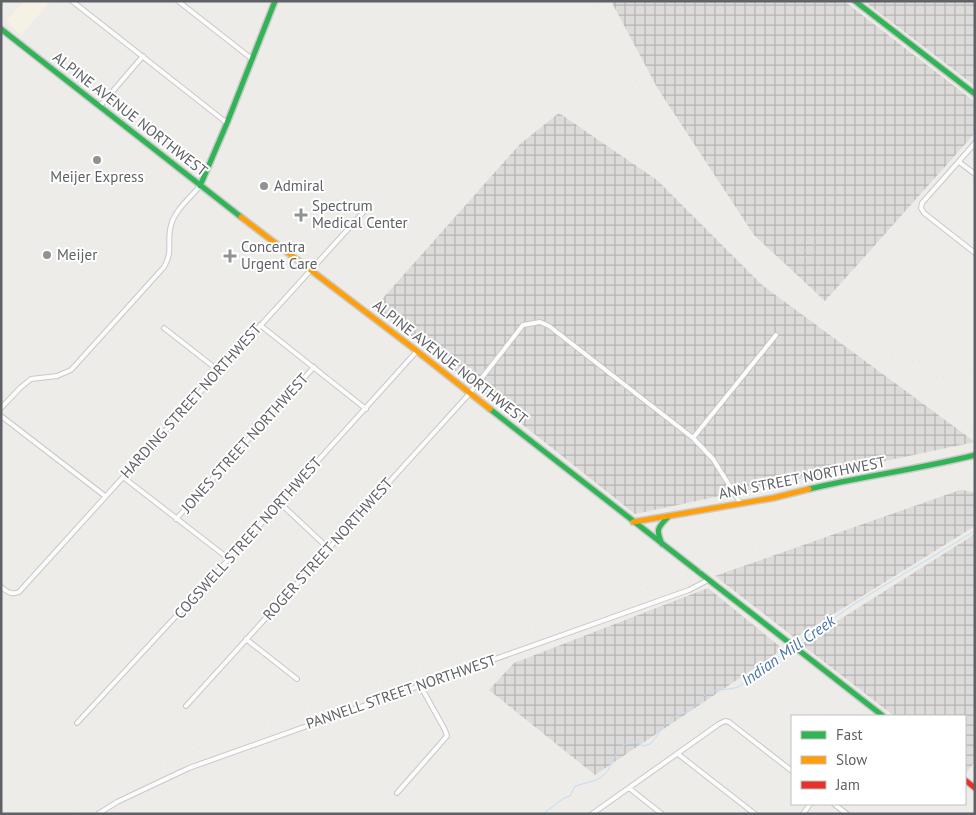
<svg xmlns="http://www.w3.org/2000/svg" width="976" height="815" font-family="'PT Sans',sans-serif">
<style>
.commercial{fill:#f5f2e4}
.industrial{fill:url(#industrial-grid)}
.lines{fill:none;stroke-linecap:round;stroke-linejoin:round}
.stream{stroke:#c1dcf4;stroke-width:1}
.street-casing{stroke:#c8c8c8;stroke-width:6}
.fast-casing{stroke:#cacaca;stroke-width:8}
.slow-casing{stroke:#cacaca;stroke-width:8}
.jam-casing{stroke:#cacaca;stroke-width:8}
.street{stroke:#fcfcfc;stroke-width:4}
.fast{stroke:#30b455;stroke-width:5}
.slow{stroke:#ff9f0a;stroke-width:5}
.jam{stroke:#e5322d;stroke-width:5}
.rail{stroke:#e3e3e3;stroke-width:1;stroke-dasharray:1 6;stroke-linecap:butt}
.poi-dot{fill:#909294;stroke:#fff;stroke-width:2}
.labels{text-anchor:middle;stroke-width:4;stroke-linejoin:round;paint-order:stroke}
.street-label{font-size:15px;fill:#5e6166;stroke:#fff}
.poi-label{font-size:15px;fill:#5e6166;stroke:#fff;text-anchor:start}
.water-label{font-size:16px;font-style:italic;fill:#4b76a9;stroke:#fff}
</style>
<defs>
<pattern id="industrial-grid" width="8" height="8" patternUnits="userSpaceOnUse" patternTransform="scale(1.25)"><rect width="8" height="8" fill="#dddbd9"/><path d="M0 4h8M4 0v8" fill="none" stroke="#b6b5b4"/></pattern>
</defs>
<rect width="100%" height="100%" fill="#edece9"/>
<path class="commercial" d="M24 1H51L21 35 6 21Z"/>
<path class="industrial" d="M611 1H844L975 102V133L825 301 754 235 658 89Z
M864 1H975V86Z
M559 113 657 180 762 285 975 442 635 514 375 307 520 144Z
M960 490 975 492V526L795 638 715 576Z
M975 534V762L965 774V716H894L801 644Z
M708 588 783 649 595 775 489 690 514 663Z"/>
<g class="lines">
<path class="stream" d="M795 645 857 602 975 531
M543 814 564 798 570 796 575 786C584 783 596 782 604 775 616 763 614 745 633 741L643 746 650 744C659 736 661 725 672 718 677 714 685 714 690 710 697 705 701 696 710 692 720 688 730 691 740 686L792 647"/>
<defs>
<path id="street" d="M72 1 227 123
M178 1 252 59
M100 106 143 56
M975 143 922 203 921 208 924 213 975 253
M959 162 975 174
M260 325 366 409
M164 328 219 371
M1 408 20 388 31 379 57 376 71 370 164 267C174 250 166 242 171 225 175 210 190 198 200 186
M1 416 105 496
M693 438 776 335
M123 477 229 559
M280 503 329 549
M176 519 314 367
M1 587C7 592 12 595 19 592L368 207
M246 639 297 679
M186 706 470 393 523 325 540 322 549 326 693 438 713 459 741 504
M77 723 229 559 417 351
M678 754 755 814
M629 788 662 814
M397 793 447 736 445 730 420 685
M834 804 847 814
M98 814 117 802 189 768 689 590 708 580
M592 814 719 724 725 721 729 722 792 771
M803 814 810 804"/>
<path id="fast" d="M855 1 975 94
M1 29 241 217
M200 186 227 123 275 1
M490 409 883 716
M809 489C864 476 920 469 975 455
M662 544C656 530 657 528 668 517"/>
<path id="slow" d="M241 217 413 348 490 409
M633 522 773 498 809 489"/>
<path id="jam" d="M965 780 975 788"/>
</defs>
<use href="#street" class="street-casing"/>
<use href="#fast" class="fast-casing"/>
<use href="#slow" class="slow-casing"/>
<use href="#jam" class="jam-casing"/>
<use href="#street" class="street"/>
<use href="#fast" class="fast"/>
<use href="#slow" class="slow"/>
<use href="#jam" class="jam"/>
<path class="rail" d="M591 1 688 173 712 208 733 232 788 289 836 330 859 345 930 401 975 429
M684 154 731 219
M814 223C796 258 808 284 830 312
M834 289C783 237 844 183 878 146
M873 346C898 360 920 366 948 360
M891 359C918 378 944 383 975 367
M938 491 975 486
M67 814 135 776 213 743 873 509 975 471"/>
</g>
<g class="poi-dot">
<circle cx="97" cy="160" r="5"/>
<circle cx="264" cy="186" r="5"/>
<path d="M298.5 207.5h5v5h5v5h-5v5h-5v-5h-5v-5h5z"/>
<circle cx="47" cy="255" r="5"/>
<path d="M227.5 248.5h5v5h5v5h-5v5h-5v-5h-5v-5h5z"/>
</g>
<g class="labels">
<g class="street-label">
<text transform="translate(130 114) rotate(38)" y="5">ALPINE AVENUE NORTHWEST</text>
<text transform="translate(450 362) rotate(38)" y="5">ALPINE AVENUE NORTHWEST</text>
<text transform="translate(191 401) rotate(-48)" y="5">HARDING STREET NORTHWEST</text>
<text transform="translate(245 443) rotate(-48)" y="5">JONES STREET NORTHWEST</text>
<text transform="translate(802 478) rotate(-11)" y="5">ANN STREET NORTHWEST</text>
<text transform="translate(248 538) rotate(-48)" y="5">COGSWELL STREET NORTHWEST</text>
<text transform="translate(328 549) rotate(-48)" y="5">ROGER STREET NORTHWEST</text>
<text transform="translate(401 692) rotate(-19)" y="5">PANNELL STREET NORTHWEST</text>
</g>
<g class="poi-label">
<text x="97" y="182" text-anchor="middle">Meijer Express</text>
<text x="274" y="191">Admiral</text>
<text x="312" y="211">Spectrum<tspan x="312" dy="17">Medical Center</tspan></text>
<text x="241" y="252">Concentra<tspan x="241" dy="17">Urgent Care</tspan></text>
<text x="57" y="260">Meijer</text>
</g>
<g class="water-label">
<text transform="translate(788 650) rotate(-35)" y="6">Indian Mill Creek</text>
</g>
</g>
<rect width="976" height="815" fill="none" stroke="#5e6166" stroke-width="5"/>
<rect x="791" y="715" width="175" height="90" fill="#ffffff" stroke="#bfc0c2"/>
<rect x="801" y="731" width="25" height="8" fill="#30b455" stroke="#bfc0c2"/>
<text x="836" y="740" font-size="15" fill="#5e6166">Fast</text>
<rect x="801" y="756" width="25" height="8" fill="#ff9f0a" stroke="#bfc0c2"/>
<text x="836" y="765" font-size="15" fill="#5e6166">Slow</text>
<rect x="801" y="781" width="25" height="8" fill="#e5322d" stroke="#bfc0c2"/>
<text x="836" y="790" font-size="15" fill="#5e6166">Jam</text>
</svg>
